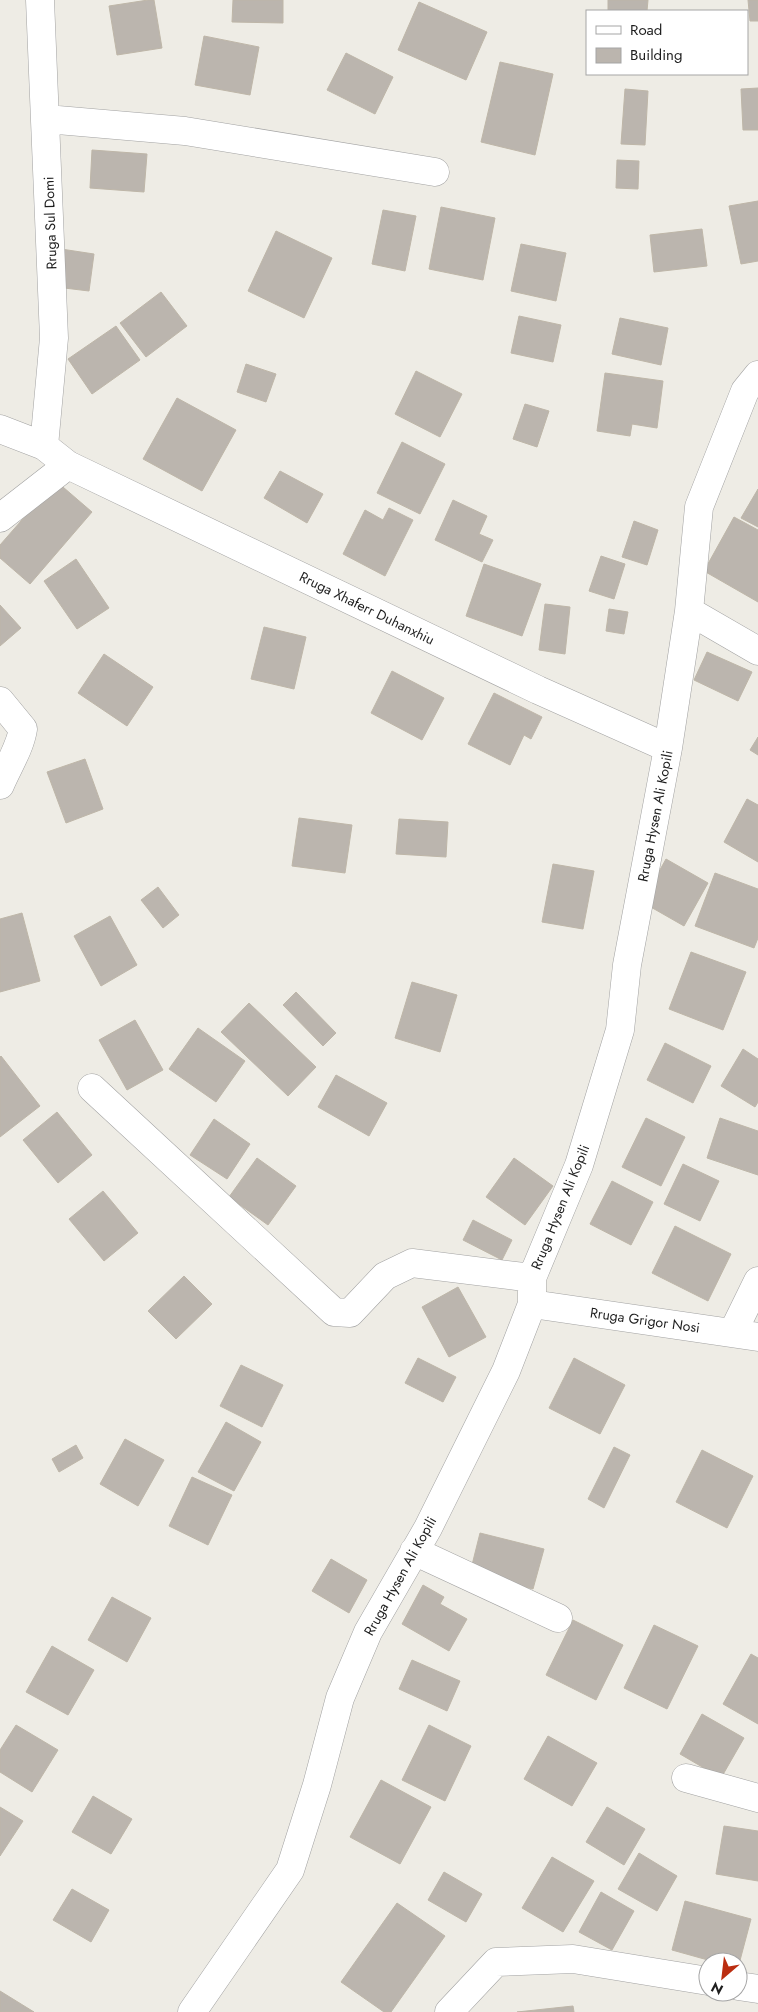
<svg xmlns="http://www.w3.org/2000/svg" width="758" height="2012" font-family="Jost,sans-serif">
<style>
.building{fill:#bbb5ae;stroke:#beb6a8}
.lines{fill:none;stroke-linecap:round;stroke-linejoin:round}
.minor-casing{stroke:#a2a2a2;stroke-width:29}
.minor{stroke:#fff;stroke-width:28}
.labels{text-anchor:middle;stroke-width:4;stroke-linejoin:round;paint-order:stroke}
.street-label{font-size:14px;fill:#1e1e1e;stroke:#fff}
</style>
<rect width="100%" height="100%" fill="#eeece5"/>
<path class="building" d="M148 0H154L162 48 117 55 109 6Z
M233 0H283V23L232 22Z
M608 0H648L647 11H608Z
M748 0H758V21H750Z
M419 2 487 32 466 80 398 50Z
M204 36 259 47 250 95 195 85Z
M346 53 393 77 375 114 327 90Z
M500 62 553 74 535 155 481 142Z
M758 88V130H743L741 89Z
M625 89 648 91 645 145 621 144Z
M92 150 147 154 144 192 90 188Z
M617 160 639 161 638 189 616 188Z
M758 201V261L741 264 729 206Z
M441 207 495 218 483 280 429 269Z
M383 210 416 216 405 271 372 264Z
M702 229 707 266 654 272 650 235Z
M276 231 332 258 304 318 248 291Z
M521 244 566 253 556 301 511 291Z
M61 249 94 254 89 291 56 287Z
M161 292 187 326 146 357 120 323Z
M519 316 561 325 553 362 511 353Z
M620 318 668 328 661 365 612 354Z
M116 326 140 360 92 394 68 359Z
M246 364 276 374 266 402 237 392Z
M416 371 462 394 440 437 395 414Z
M605 373 663 381 657 428 632 424 630 436 597 431Z
M177 398 236 430 202 491 143 459Z
M525 404 549 411 537 447 513 439Z
M402 442 445 464 420 514 377 493Z
M280 471 323 494 307 523 264 498Z
M56 481 92 512 30 584 0 558V545Z
M758 489V527L741 518Z
M453 500 487 516 479 534 493 540 482 562 435 540Z
M389 508 413 520 385 576 343 554 365 510 383 520Z
M734 517 758 530V602L704 571Z
M634 521 658 530 647 565 622 557Z
M601 556 625 564 614 599 589 591Z
M76 559 109 608 77 629 44 581Z
M484 564 541 584 522 636 466 616Z
M545 604 570 607 565 654 539 650Z
M0 605 21 628 0 646Z
M609 609 628 612 624 634 606 631Z
M264 627 306 637 294 689 251 679Z
M707 652 752 672 738 701 694 680Z
M104 654 153 687 127 726 78 693Z
M392 671 444 698 422 740 371 713Z
M494 693 542 717 531 739 524 735 510 765 468 744Z
M758 737V755L750 750Z
M85 759 103 809 66 823 47 772Z
M747 799 758 805V862L724 842Z
M299 818 352 825 345 873 292 866Z
M399 819 448 822 446 857 396 854Z
M666 859 708 883 684 926 642 902Z
M553 864 594 871 583 929 542 922Z
M715 873 758 889V938L754 948 695 926Z
M158 887 179 915 163 928 141 900Z
M22 913 40 981 0 992V919Z
M110 916 137 965 101 986 74 936Z
M691 952 746 972 723 1030 669 1009Z
M412 982 457 995 440 1052 395 1038Z
M296 992 336 1033 323 1046 283 1005Z
M249 1003 316 1067 288 1096 221 1032Z
M135 1020 163 1070 127 1090 99 1040Z
M198 1028 245 1061 216 1102 169 1069Z
M665 1043 711 1066 693 1103 647 1080Z
M743 1049 758 1059V1102L755 1107 721 1086Z
M1 1056 40 1106 0 1137V1057Z
M336 1075 387 1103 369 1136 318 1107Z
M57 1112 92 1155 58 1183 23 1140Z
M646 1118 685 1137 661 1186 622 1167Z
M720 1118 758 1131V1175L707 1158Z
M214 1119 250 1144 227 1179 190 1155Z
M257 1158 296 1186 268 1225 229 1197Z
M514 1158 553 1186 525 1225 486 1197Z
M683 1164 719 1181 700 1221 664 1204Z
M612 1181 653 1202 631 1245 590 1224Z
M103 1191 138 1233 104 1261 69 1219Z
M473 1220 512 1240 502 1260 463 1240Z
M675 1226 731 1254 708 1301 652 1273Z
M184 1276 212 1304 176 1339 148 1311Z
M458 1287 486 1337 449 1357 422 1307Z
M418 1358 456 1377 443 1402 405 1383Z
M574 1358 625 1385 600 1434 549 1408Z
M241 1365 283 1385 262 1427 220 1406Z
M226 1422 261 1442 234 1491 198 1472Z
M125 1439 164 1460 138 1506 100 1484Z
M76 1445 83 1458 59 1472 52 1459Z
M614 1447 630 1455 604 1508 588 1499Z
M702 1450 753 1476 727 1528 676 1502Z
M192 1477 232 1495 208 1545 169 1526Z
M480 1533 544 1549 533 1589 470 1573Z
M331 1559 367 1580 349 1613 312 1591Z
M423 1585 444 1597 440 1604 467 1619 449 1651 402 1624Z
M112 1597 151 1618 127 1662 88 1640Z
M573 1620 623 1645 596 1700 546 1675Z
M654 1625 698 1646 667 1709 624 1688Z
M52 1646 94 1670 68 1715 26 1692Z
M751 1654 758 1658V1724L723 1704Z
M412 1660 460 1681 447 1711 399 1689Z
M702 1714 744 1738 721 1778 680 1754Z
M16 1725 58 1750 32 1792 0 1772V1750Z
M429 1725 471 1746 445 1801 402 1780Z
M548 1736 597 1763 572 1806 524 1779Z
M381 1780 431 1807 400 1864 350 1837Z
M93 1796 132 1819 111 1854 72 1832Z
M0 1807 23 1821 0 1856Z
M607 1807 645 1829 624 1865 586 1842Z
M724 1826 758 1831V1881L716 1874Z
M639 1853 677 1876 657 1911 618 1889Z
M552 1857 594 1881 563 1932 522 1908Z
M444 1872 482 1894 466 1922 428 1900Z
M72 1889 109 1910 91 1942 53 1920Z
M601 1892 634 1911 612 1950 579 1932Z
M685 1901 751 1919 738 1968V1962H715L672 1950Z
M397 1903 445 1936 391 2012H384L341 1982Z
M0 1991 34 2012H0Z
M573 2006 574 2012H517Z"/>
<g class="lines">
<defs>
<path id="minor" d="M40 0 54 338 44 446
M46 119 185 131 435 172
M0 429 44 446 68 465 538 690 668 748
M0 518 68 465
M689 611 758 651
M0 701 23 729C20 748 8 766 0 785
M92 1088 334 1312 350 1313 385 1276 412 1263 532 1278
M532 1304 758 1337
M733 1332 758 1281
M414 1551 558 1618
M686 1778 758 1798
M738 1986 758 1989
M192 2012 290 1870 317 1785 340 1698 368 1632 428 1528 506 1371 532 1304V1278L579 1165 620 1030 627 965 668 748 689 611 699 507 745 391 758 375
M449 2012 496 1962 573 1959 708 1981"/>
</defs>
<use href="#minor" class="minor-casing"/>
<use href="#minor" class="minor"/>
</g>
<g class="labels">
<g class="street-label">
<text transform="translate(50 223) rotate(-92)" y="5">Rruga Sul Domi</text>
<text transform="translate(367 608) rotate(26)" y="5">Rruga Xhaferr Duhanxhiu</text>
<text transform="translate(655 816) rotate(-79)" y="5">Rruga Hysen Ali Kopili</text>
<text transform="translate(560 1207) rotate(-68)" y="5">Rruga Hysen Ali Kopili</text>
<text transform="translate(645 1320) rotate(8)" y="5">Rruga Grigor Nosi</text>
<text transform="translate(400 1576) rotate(-61)" y="5">Rruga Hysen Ali Kopili</text>
</g>
</g>
<rect x="586" y="10" width="162" height="65" fill="#ffffff" stroke="#a5a5a5"/>
<rect x="596" y="26" width="25" height="8" fill="#ffffff" stroke="#a5a5a5"/>
<text x="630" y="35" font-size="15" fill="#1e1e1e">Road</text>
<rect x="596" y="48" width="25" height="15" fill="#bbb5ae" stroke="#a5a5a5"/>
<text x="630" y="60" font-size="15" fill="#1e1e1e">Building</text>
<g transform="translate(723 1977) rotate(208)"><circle r="24" fill="#ffffff" stroke="#a5a5a5"/>
<path d="M0-4L9 19L0 12L-9 19Z" fill="#bb2d10"/>
<text y="-8" font-size="14" font-weight="bold" text-anchor="middle" fill="#1e1e1e">N</text>
</g>
</svg>
